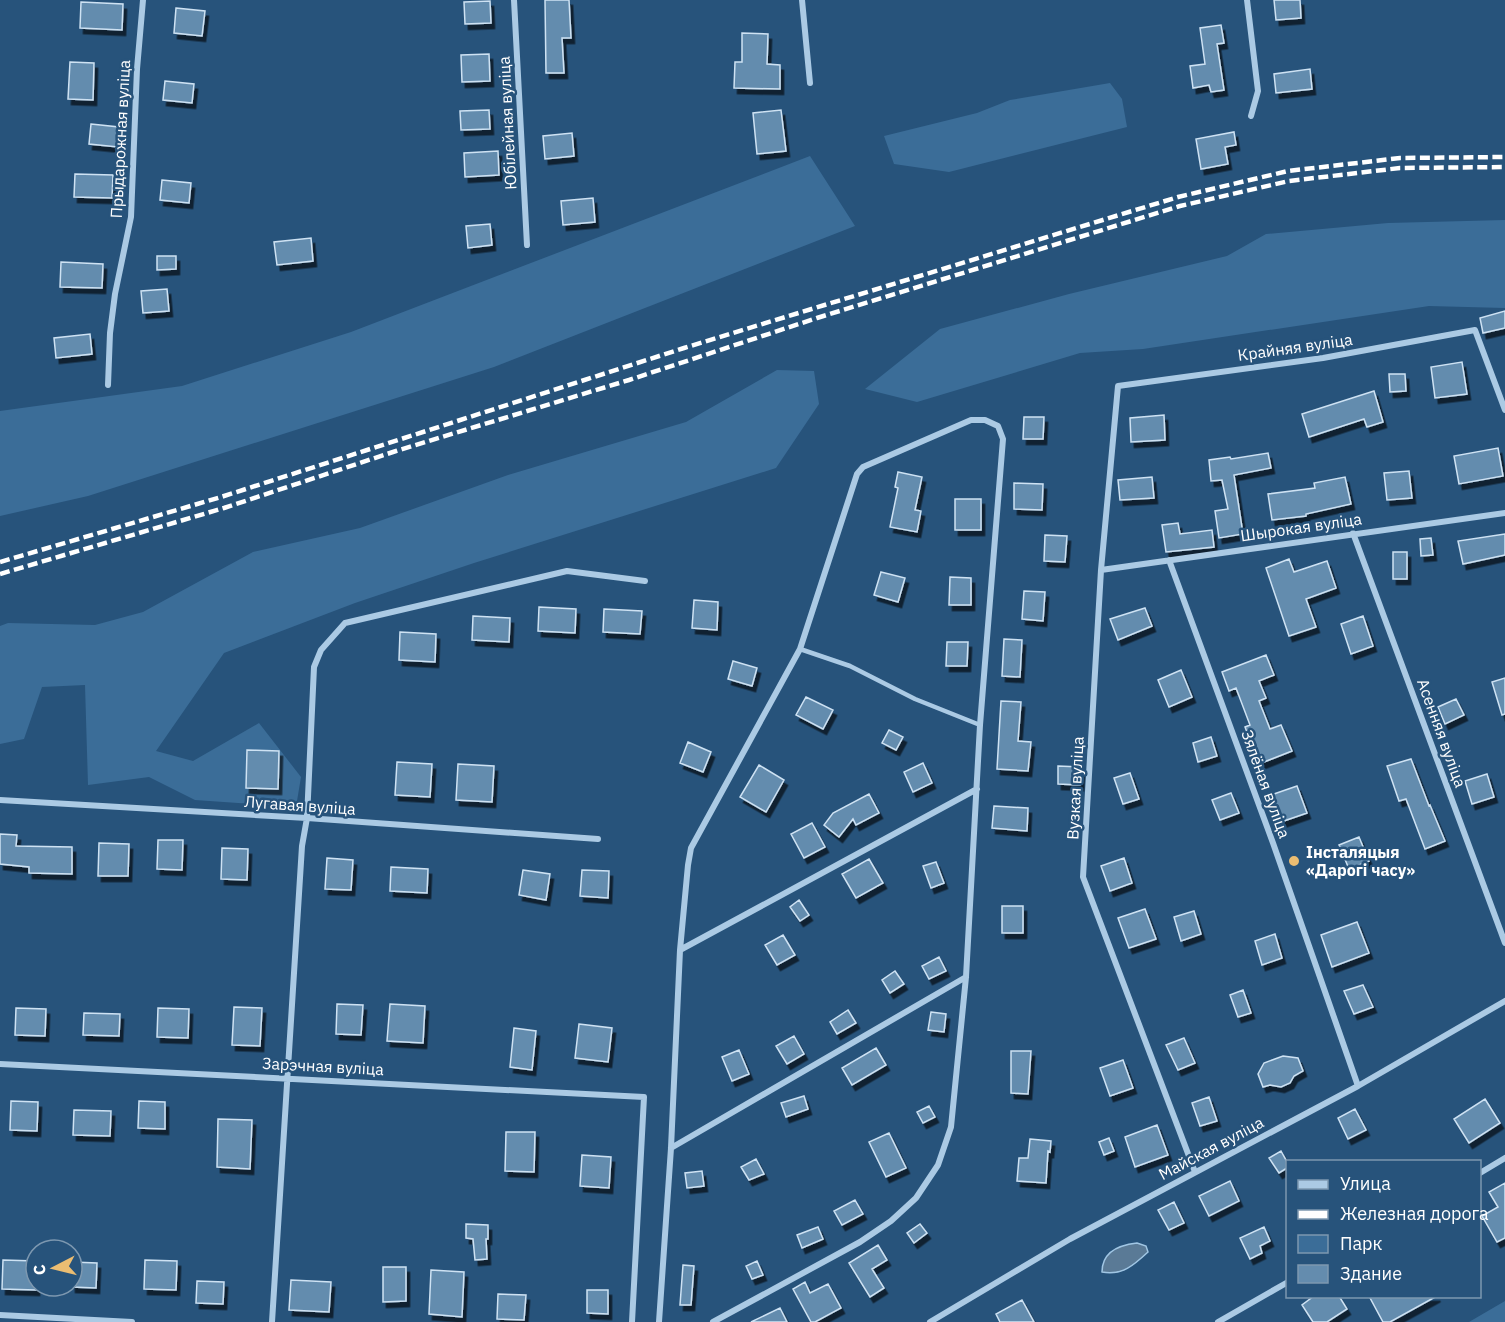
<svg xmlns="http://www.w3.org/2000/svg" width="1505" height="1322" font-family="'IBM Plex Sans',sans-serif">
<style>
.green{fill:#3b6d98}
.water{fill:#5a7a96;stroke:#a0c6e4;stroke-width:1.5}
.building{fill:#648cae;stroke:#cee2f3;stroke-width:1.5;filter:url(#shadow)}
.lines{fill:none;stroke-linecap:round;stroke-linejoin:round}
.lane{stroke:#abcae4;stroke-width:4.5}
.street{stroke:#abcae4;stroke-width:6}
.rail{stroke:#fff;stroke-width:4.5;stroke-dasharray:10 4.5;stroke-linecap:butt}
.poi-dot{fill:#ebbd72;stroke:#27537b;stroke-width:2}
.labels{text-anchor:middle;stroke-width:5;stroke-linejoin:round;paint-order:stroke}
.street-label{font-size:16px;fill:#fff;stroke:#27537b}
.poi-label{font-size:16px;font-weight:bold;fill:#fff;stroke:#27537b;text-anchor:start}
</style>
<defs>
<filter id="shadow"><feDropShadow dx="3.5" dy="5.5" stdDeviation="0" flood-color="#0009"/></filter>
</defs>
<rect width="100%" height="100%" fill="#27537b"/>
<path class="green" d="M1110 83 1122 99 1127 127 949 172 894 164 884 136 977 113 1010 100Z
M810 156 855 226 494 367 88 496 0 516V411L182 386 351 332Z
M1505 220V308L1429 306 1143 349 1080 353 917 402 865 389 940 329 1069 294 1227 256 1266 234 1388 223Z
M777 370 814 371 819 404 776 468 474 563 355 603 224 653 156 751 193 761 259 723 301 777 296 807 195 800 149 777 88 785 85 685 42 687 24 739 0 744V626L8 623 95 625 143 612 253 552 360 528 508 475 686 422Z
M1505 1301V1322H1469Z"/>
<path class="water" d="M1137 1243 1146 1246 1148 1252C1134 1265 1122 1276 1102 1272 1102 1252 1119 1245 1137 1243Z"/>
<path class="building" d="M545 0H569L571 38H562L564 73H546Z
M1274 0H1300L1301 18 1276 20Z
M490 1 491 23 465 24 464 2Z
M81 2 123 4 122 30 80 28Z
M176 8 205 11 202 36 174 33Z
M1221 25 1224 43 1217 44 1224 90 1211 92 1209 85 1193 88 1190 66 1205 64 1200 28Z
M742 33 768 34 767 64 780 65V89L734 88 735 62H742Z
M489 54 490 81 462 82 461 55Z
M70 62 94 63 93 100 68 99Z
M1310 69 1312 89 1276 93 1274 74Z
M165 81 194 84 192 103 163 100Z
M489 110 490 129 461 130 460 111Z
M781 110 786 151 757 154 753 113Z
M91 124 119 127 118 147 89 144Z
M1234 132 1236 145 1225 147 1228 164 1201 169 1196 139Z
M572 133 574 156 545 159 543 136Z
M498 151 499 175 465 177 464 153Z
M75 174 113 175 112 198 74 197Z
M162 180 191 183 189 203 160 200Z
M593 198 595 222 563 225 561 201Z
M490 224 492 245 468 248 466 226Z
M311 238 313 261 277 265 274 242Z
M157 256H176V269L157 270Z
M61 262 103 264 102 288 60 287Z
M167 289 169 311 143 313 141 291Z
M1505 311V328L1483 333 1480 318Z
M90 334 92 354 56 358 54 338Z
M1462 362 1467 394 1435 398 1431 367Z
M1389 374H1405L1406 391 1390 392Z
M1374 391 1383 422 1367 427 1364 419 1309 437 1302 414Z
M1164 415 1165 440 1131 442 1130 418Z
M1024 417H1044L1043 439H1023Z
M1498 448 1503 476 1459 484 1454 456Z
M1268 453 1271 468 1234 475 1243 534 1219 538 1215 511 1228 509 1222 480 1211 481 1209 460 1230 457 1231 459Z
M1409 471 1412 498 1387 500 1384 473Z
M898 472 922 477 915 510 921 511 917 532 890 527 898 488 895 487Z
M1152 477 1154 498 1120 500 1118 480Z
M1345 477 1351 504 1306 514V516L1272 520 1268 494 1315 488 1314 483Z
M1014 483 1043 484 1042 510 1014 509Z
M955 499H981V530H955Z
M1178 523 1180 534 1212 530 1214 547 1166 552 1162 525Z
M1505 534V555L1463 564 1458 541Z
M1045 535 1067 536 1065 562 1044 561Z
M1431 538 1433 555 1421 556 1420 539Z
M1393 552H1407V579H1393Z
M1289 559 1294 572 1327 561 1336 588 1306 599 1316 627 1289 636 1266 568Z
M881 572 905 578 898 602 874 595Z
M950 577 971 578V605H949Z
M1024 591 1045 592 1043 621 1022 619Z
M694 600 718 602 717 630 692 628Z
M539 607 576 609 575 633 538 631Z
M1145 608 1152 626 1118 640 1110 619Z
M604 609 642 611 640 634 603 632Z
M473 616 510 618 509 642 472 640Z
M1363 616 1373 646 1351 654 1341 624Z
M400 632 436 634 435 662 399 660Z
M1004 639 1022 640 1020 677 1002 676Z
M947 642H968L967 666H946Z
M1266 655 1274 675 1259 681 1266 698 1259 701 1270 729 1281 725 1292 751 1259 764 1245 727 1250 725 1236 688 1229 691 1222 672Z
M733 661 757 668 752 686 728 679Z
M1181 670 1192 697 1169 707 1158 680Z
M1505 678V714L1502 715 1492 682Z
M806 697 833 710 823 729 796 715Z
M1456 699 1464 715 1445 724 1438 707Z
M1001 701 1021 702 1018 741 1031 742 1028 771 997 769Z
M889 730 903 737 896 750 882 743Z
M1211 737 1217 756 1198 762 1193 743Z
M688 742 711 752 703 772 680 763Z
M247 750 279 751 278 789 246 788Z
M1411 759 1429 806 1430 805 1445 841 1425 849 1406 799 1399 801 1387 766Z
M397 762 432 764 430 797 395 795Z
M923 763 932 783 913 792 904 772Z
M458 764 494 766 492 802 456 800Z
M759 765 784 780 766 812 740 797Z
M1058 766 1081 767 1080 785 1058 784Z
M1130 773 1139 799 1123 804 1114 778Z
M1487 774 1494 797 1472 804 1465 781Z
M1297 786 1307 813 1281 822 1271 795Z
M1231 793 1239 813 1220 820 1212 800Z
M869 794 879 813 856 825 853 819 839 837 824 825 833 813Z
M994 806 1028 808 1027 831 992 828Z
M812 823 825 847 804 858 791 834Z
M0 834 17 835 16 846 72 847V874L29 873V867L0 864Z
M1359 837 1369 861 1349 869 1339 845Z
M158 840H183L182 870 157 869Z
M99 843 129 844 128 876H98Z
M222 848 248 849 247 880 221 879Z
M327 858 353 860 351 890 325 889Z
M1124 858 1132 883 1110 891 1101 866Z
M869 859 883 883 856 898 842 874Z
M936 862 944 883 931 888 923 866Z
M391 867 428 869 427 893 390 891Z
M523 870 550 874 546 900 519 895Z
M582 870 609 871 608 898 580 896Z
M799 900 809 915 800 921 790 907Z
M1002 906H1023V933H1002Z
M1145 909 1156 939 1129 948 1118 918Z
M1194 911 1201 934 1181 941 1174 917Z
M1357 922 1369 953 1332 967 1321 935Z
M1275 934 1282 958 1262 965 1255 941Z
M783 935 795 955 777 965 765 945Z
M939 957 946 971 929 979 922 966Z
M895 971 904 984 890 993 882 980Z
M1363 985 1373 1007 1354 1014 1344 991Z
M1243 990 1251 1013 1238 1017 1230 995Z
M337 1004 363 1005 361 1035 336 1034Z
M390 1004 425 1006 423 1043 387 1041Z
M234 1007 262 1008 260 1046 232 1045Z
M16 1008 46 1009 45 1036 15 1035Z
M158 1008 189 1009 188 1038 157 1037Z
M848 1010 856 1023 837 1034 830 1022Z
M931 1012 946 1014 944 1032 928 1030Z
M84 1013 120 1014 119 1036 83 1035Z
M579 1024 612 1028 608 1062 575 1058Z
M514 1028 536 1031 532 1070 510 1067Z
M794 1036 804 1054 787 1064 776 1046Z
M1184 1038 1195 1063 1178 1070 1166 1045Z
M876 1048 886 1065 852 1085 842 1068Z
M739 1050 749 1074 732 1081 722 1057Z
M1011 1051H1031L1028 1094 1011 1093Z
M1283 1056 1298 1058 1303 1071 1294 1076 1290 1083 1281 1087 1270 1085 1263 1087 1258 1074 1264 1063Z
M1123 1060 1133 1088 1110 1096 1100 1068Z
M804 1096 808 1109 786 1117 781 1103Z
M1209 1097 1217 1121 1200 1126 1192 1103Z
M1485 1099 1500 1123 1469 1143 1454 1119Z
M11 1101 38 1102 37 1131 10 1130Z
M139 1101 165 1102V1129L138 1128Z
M929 1106 935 1117 923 1123 917 1112Z
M1355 1109 1366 1130 1348 1139 1338 1118Z
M74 1110 111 1111 110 1136 73 1135Z
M218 1119 252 1120 250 1169 217 1167Z
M1157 1125 1168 1155 1135 1167 1125 1137Z
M506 1132H535L534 1172 505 1171Z
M889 1133 906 1168 886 1177 869 1142Z
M1109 1138 1114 1151 1104 1155 1099 1142Z
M1030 1139 1051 1141 1050 1152 1048 1151 1046 1183 1017 1181 1019 1158H1028Z
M1281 1151 1287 1162V1168L1279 1173 1269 1158Z
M582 1155 611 1157 609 1188 580 1186Z
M756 1159 764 1174 749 1180 741 1167Z
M702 1171 704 1186 687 1188 685 1173Z
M1230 1181 1239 1201 1209 1216 1199 1196Z
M1505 1183V1238L1497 1242 1482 1216 1498 1207 1489 1192Z
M855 1200 863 1214 842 1225 834 1211Z
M1174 1202 1184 1223 1169 1230 1158 1210Z
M466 1224 488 1225V1239H486L487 1259 475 1260 473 1239 466 1238Z
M920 1224 927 1233 914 1243 907 1233Z
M818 1227 823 1239 802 1248 797 1235Z
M1264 1227 1270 1241 1260 1246 1262 1253 1250 1259 1240 1238Z
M878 1245 887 1260 872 1269 884 1288 870 1297 849 1263Z
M3 1260 36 1261V1290L2 1289Z
M145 1260 177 1261 176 1290 144 1289Z
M757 1261 763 1275 752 1279 746 1266Z
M72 1262 97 1263 96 1288 72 1287Z
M683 1265 694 1266 691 1305H680Z
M383 1267H406V1301L383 1302Z
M431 1270 464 1272 462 1317 429 1314Z
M291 1280 331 1282 329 1312 289 1310Z
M197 1281 224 1282 223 1304 196 1303Z
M805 1282 810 1293 828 1284 841 1308 815 1322H811L793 1289Z
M587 1290H608V1314L587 1313Z
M498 1294 526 1295 524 1320 497 1319Z
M1314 1296H1339L1347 1309 1327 1322H1313L1302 1305Z
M1369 1296H1437L1390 1322H1383Z
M1022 1300 1034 1322H1000L996 1314Z
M780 1308 787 1322H751Z"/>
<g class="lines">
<path class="lane" d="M800 649 850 666 915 699 980 725"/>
<path class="street" d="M514 0 527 245
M802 0 810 83
M1247 0 1258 91 1251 116
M108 385 110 333 115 294 131 217 137 69 143 0
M1353 533 1505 943
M1169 560 1273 843 1358 1086
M1101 570 1505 513
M0 800 307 818 598 839
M680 950 688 865 691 848 800 649 857 474 863 467 971 420H985L998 426 1003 439 980 725 966 977 951 1127 938 1165 916 1198 891 1221 860 1242 713 1322
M0 1064 644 1097 632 1322
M671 1148 966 977
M1195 1172 1083 877 1101 570 1118 386 1323 358 1475 330 1505 410
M1480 1173 1505 1158
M0 1315 132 1322
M272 1322 302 846 307 818 314 667 321 650 345 623 567 571 645 581
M659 1322 671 1148 680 950 977 789
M930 1322 1070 1239 1358 1086 1505 1001
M1218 1322 1288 1282"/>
<path class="rail" d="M0 562 221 497 684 348 1178 197 1288 171 1400 158 1505 157
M0 574 224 508 396 451 629 380 817 318 1180 206 1289 181 1400 168 1505 167"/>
</g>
<circle class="poi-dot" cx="1294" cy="861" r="6"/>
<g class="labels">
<g class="street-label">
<text transform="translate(507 123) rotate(-93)" y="6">Юбілейная вуліца</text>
<text transform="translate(120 139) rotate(-87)" y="6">Прыдарожная вуліца</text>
<text transform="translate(1295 347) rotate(-8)" y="6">Крайняя вуліца</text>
<text transform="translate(1301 527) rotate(-8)" y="6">Шырокая вуліца</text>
<text transform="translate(1442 733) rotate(70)" y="6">Асенняя вуліца</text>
<text transform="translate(1266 784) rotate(70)" y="6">Зялёная вуліца</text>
<text transform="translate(1075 788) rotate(-87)" y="6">Вузкая вуліца</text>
<text transform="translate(300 805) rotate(4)" y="6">Лугавая вуліца</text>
<text transform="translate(323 1066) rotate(3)" y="6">Зарэчная вуліца</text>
<text transform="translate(1211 1148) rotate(-28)" y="6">Майская вуліца</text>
</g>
<g class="poi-label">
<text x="1306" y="858">Інсталяцыя<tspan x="1306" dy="18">«Дарогі часу»</tspan></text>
</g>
</g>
<rect x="1286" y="1160" width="195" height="138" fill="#27537b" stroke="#7d98b0" stroke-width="1.5"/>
<rect x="1298" y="1180" width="30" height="9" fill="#abcae4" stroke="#7d98b0" stroke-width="1.5"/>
<text x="1340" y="1190" font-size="18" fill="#ffffff">Улица</text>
<rect x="1298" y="1210" width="30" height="9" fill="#ffffff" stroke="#7d98b0" stroke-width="1.5"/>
<text x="1340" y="1220" font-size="18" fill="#ffffff">Железная дорога</text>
<rect x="1298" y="1235" width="30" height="18" fill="#3b6d98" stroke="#7d98b0" stroke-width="1.5"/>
<text x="1340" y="1250" font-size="18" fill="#ffffff">Парк</text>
<rect x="1298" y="1265" width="30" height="18" fill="#648cae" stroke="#7d98b0" stroke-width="1.5"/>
<text x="1340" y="1280" font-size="18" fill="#ffffff">Здание</text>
<g transform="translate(54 1268) rotate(263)"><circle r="28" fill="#27537b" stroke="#7d98b0" stroke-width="1.5"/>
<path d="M0-4.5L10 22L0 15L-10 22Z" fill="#ebbd72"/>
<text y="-9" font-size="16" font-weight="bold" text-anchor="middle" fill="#ffffff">С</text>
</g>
</svg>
